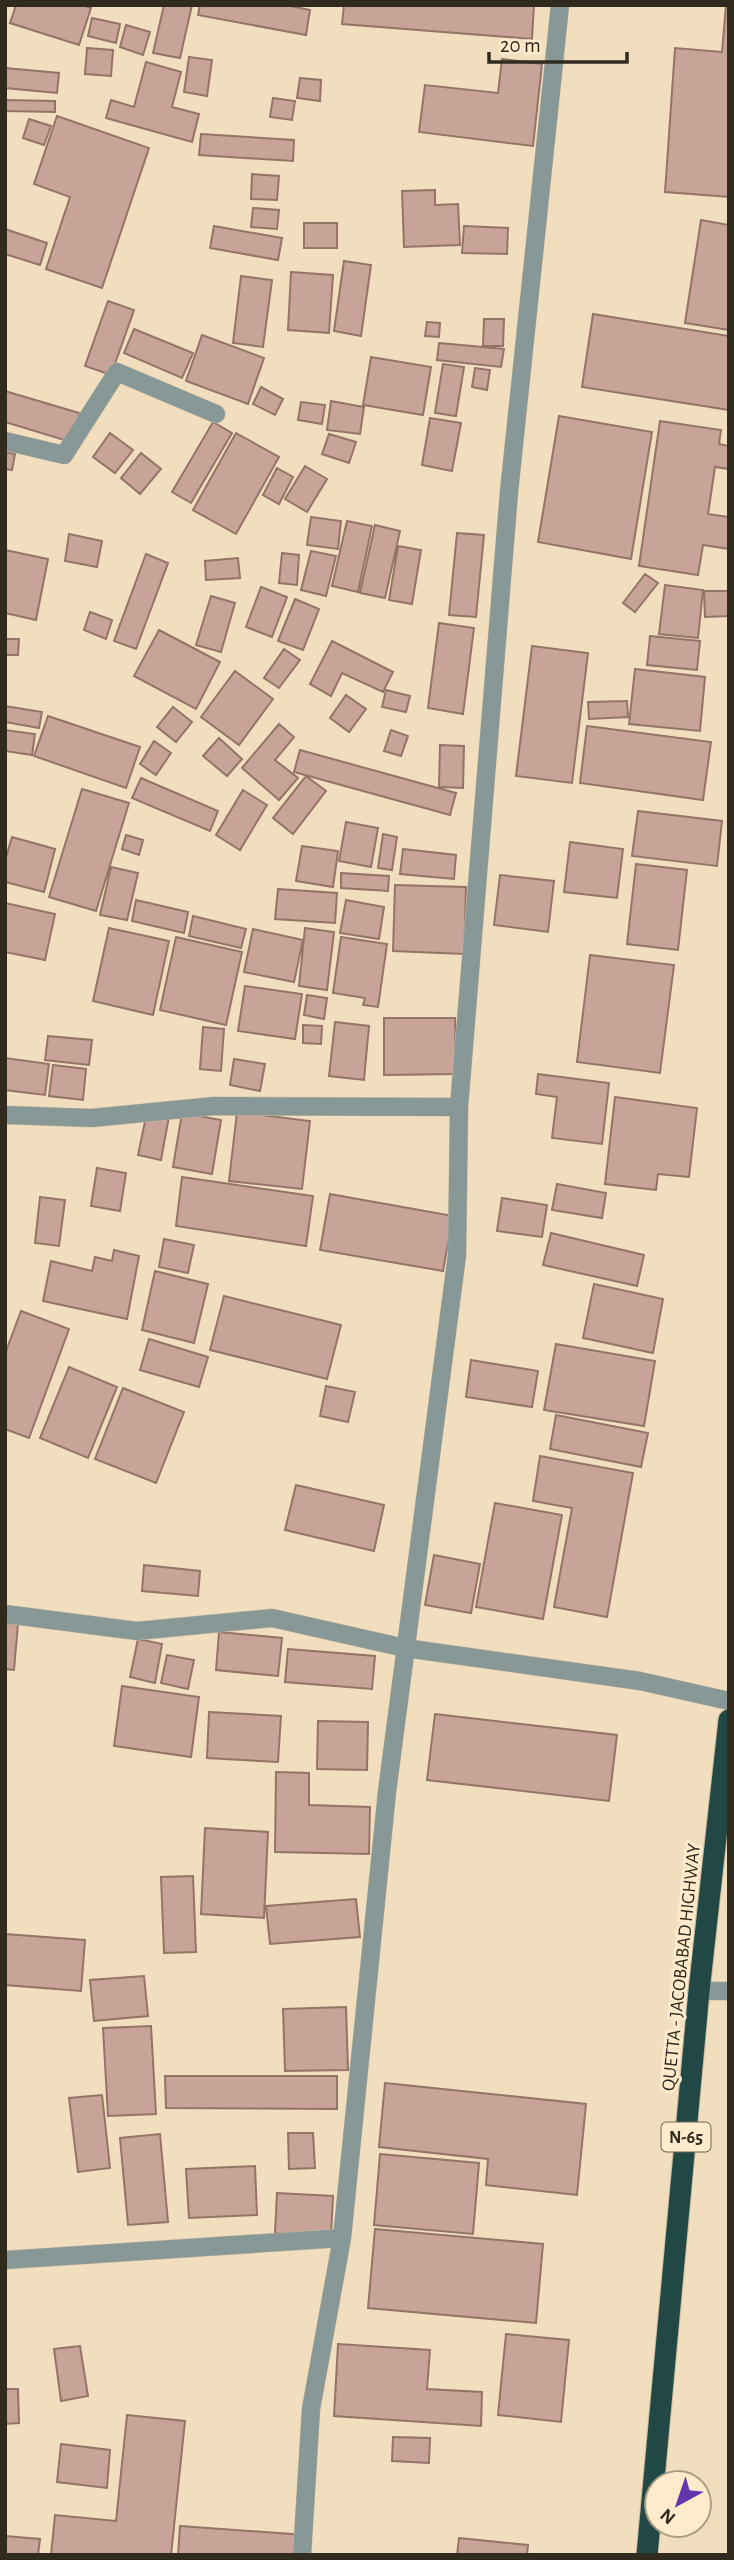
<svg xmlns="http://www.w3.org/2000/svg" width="734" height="2560" font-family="'Alegreya Sans',sans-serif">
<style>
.building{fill:#c7a497;stroke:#957468;stroke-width:2}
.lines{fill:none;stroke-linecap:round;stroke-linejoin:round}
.minor-casing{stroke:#caba9f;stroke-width:19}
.highway-casing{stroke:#caba9f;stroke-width:23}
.minor{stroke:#879896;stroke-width:18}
.highway{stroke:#214845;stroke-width:21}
.labels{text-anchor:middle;stroke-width:6;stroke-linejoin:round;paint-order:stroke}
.shield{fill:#fdebcc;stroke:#6e6452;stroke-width:2}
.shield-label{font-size:18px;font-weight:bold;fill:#312a1e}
.street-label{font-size:19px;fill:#312a1e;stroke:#fdebcc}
</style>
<rect width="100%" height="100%" fill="#f0debf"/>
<path class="building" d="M16 5H82L91 8 79 45 10 23Z
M164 5H192L180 58 153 53Z
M200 5H286L310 10 306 35 198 15Z
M344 5H534L532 39 342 24Z
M726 5H729V197L665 192 675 48 722 52Z
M92 18 120 24 116 43 88 36Z
M126 25 150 32 143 55 120 47Z
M87 48 113 50 111 76 85 74Z
M189 57 212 60 207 96 184 92Z
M502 59 542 64 533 146 419 132 425 85 498 93Z
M146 62 181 72 172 107 199 114 192 142 106 118 111 100 134 107Z
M5 68 59 73 57 93 5 88Z
M300 78 321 80 320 101 297 98Z
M273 98 295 101 292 120 270 117Z
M5 100 55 101V112L5 111Z
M57 116 149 148 102 288 46 269 70 197 34 184Z
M29 119 51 126 44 145 23 138Z
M201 134 294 140 293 161 199 155Z
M252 174 279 176 277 200 251 199Z
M435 190V205L458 204 460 245 404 247 402 191Z
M253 208 279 210 277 229 251 227Z
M701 220 729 225V330L685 323Z
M304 223H337V248H304Z
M214 226 282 238 278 260 210 248Z
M464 226 508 228 507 254 462 253Z
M5 229 47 243 40 265 5 254Z
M344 261 371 265 361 336 334 331Z
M291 272 333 275 329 333 288 330Z
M241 276 272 280 263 347 233 343Z
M108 301 134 310 111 375 85 366Z
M593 314 729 336V410L582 387Z
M484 319H504L503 346H483Z
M427 322 440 323 439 337 425 336Z
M134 329 193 353 182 378 124 353Z
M202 335 264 358 248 404 186 381Z
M439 343 504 349 501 367 437 360Z
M371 357 431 367 423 415 363 405Z
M443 364 464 367 456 416 435 413Z
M475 368 490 370 487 390 472 387Z
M261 387 283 399 275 415 253 404Z
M5 391 79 413 71 442 5 422Z
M331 401 364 407 360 434 327 430Z
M301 402 325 405 322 424 298 420Z
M559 416 652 432 631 559 538 542Z
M430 418 461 423 452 471 422 465Z
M660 421 721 430 719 444 729 446V469L715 467 708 514 729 517V549L703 545 698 575 639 566Z
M213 422 232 433 191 503 172 492Z
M110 433 133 450 115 473 93 457Z
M236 433 279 457 236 534 193 510Z
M329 434 356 442 349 463 322 454Z
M5 452 15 454 12 470 5 469Z
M141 453 161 469 140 494 121 478Z
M305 466 327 479 307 512 285 499Z
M277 468 293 477 279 504 263 495Z
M311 517 341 521 338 549 307 545Z
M347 521 372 526 358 592 332 586Z
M375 525 400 531 385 598 360 593Z
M457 533 484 535 476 617 449 615Z
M69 534 102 541 97 567 65 561Z
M398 546 421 550 412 604 389 600Z
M5 550 48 559 36 620 5 613Z
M311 551 336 556 326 596 301 590Z
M282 553 299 555 297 585 279 583Z
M146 554 168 563 136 649 114 641Z
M238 558 240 578 206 580 205 561Z
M645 574 658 583 635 612 623 603Z
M665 585 703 590 698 638 659 634Z
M261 587 287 597 272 637 246 627Z
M704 591H729V616L705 617Z
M211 596 235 603 221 652 196 645Z
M295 599 319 609 303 650 278 641Z
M90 612 112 620 106 639 84 630Z
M439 623 474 628 463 714 428 708Z
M159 630 220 662 196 709 134 676Z
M650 636 700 641 697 670 647 665Z
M5 639H19L18 655H5Z
M332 641 393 672 383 692 342 673 331 696 310 684Z
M532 646 588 653 572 783 516 776Z
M284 649 300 660 279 688 264 678Z
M635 669 705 677 700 731 629 724Z
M235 671 273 699 239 745 201 717Z
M386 690 410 696 406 712 382 707Z
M346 695 366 709 349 732 330 718Z
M627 701 628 717 589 719 588 702Z
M5 706 42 712 39 728 5 722Z
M173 707 192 722 176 742 157 727Z
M48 716 140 747 126 788 34 756Z
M279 724 294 737 275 760 298 778 279 800 242 768Z
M587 726 711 742 703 800 580 783Z
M5 730 35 734 32 755 5 751Z
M391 730 408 736 401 756 384 751Z
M219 738 242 759 227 776 203 756Z
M154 741 171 753 156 775 140 764Z
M440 745 464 746 463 788 439 787Z
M300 750 456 793 450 815 294 772Z
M306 776 326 791 293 834 273 818Z
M141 778 218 811 210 831 132 798Z
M82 789 129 803 96 911 49 897Z
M243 790 267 805 240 850 216 835Z
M638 811 722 821 717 866 632 856Z
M346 822 378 828 371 867 339 861Z
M383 834 397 837 392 870 378 868Z
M126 835 143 840 139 855 122 849Z
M12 837 55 849 44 892 5 882V861Z
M570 842 623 849 617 898 564 892Z
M302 846 338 851 333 887 296 881Z
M403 849 456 855 454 879 400 874Z
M636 864 687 870 678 950 627 944Z
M111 867 138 873 127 920 100 915Z
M341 873 389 876 388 891 341 888Z
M500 875 554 881 548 932 494 925Z
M395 885 466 887 464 954 393 951Z
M278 889 337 893 335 923 275 919Z
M136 900 188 912 184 933 132 921Z
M346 900 384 907 379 939 340 933Z
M5 903 55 914 45 960 5 952Z
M193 916 246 929 241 948 189 936Z
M109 928 169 941 153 1015 93 1001Z
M305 928 334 932 327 990 299 986Z
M253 929 303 940 294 982 244 972Z
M176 937 242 952 226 1025 160 1010Z
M341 937 387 944 378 1007 363 1005 365 998 333 993Z
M590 955 674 965 660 1073 577 1062Z
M245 986 302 994 295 1039 238 1031Z
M307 995 327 998 324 1019 304 1015Z
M384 1018H455L456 1074 384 1075Z
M335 1022 369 1026 364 1080 329 1076Z
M303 1025 322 1026 321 1044 303 1043Z
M203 1027 224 1029 221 1071 200 1069Z
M48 1036 92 1040 89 1065 45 1060Z
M5 1058 49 1064 45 1095 5 1090Z
M234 1059 265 1064 260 1091 230 1085Z
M53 1065 86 1069 83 1100 49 1096Z
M538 1074 609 1083 602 1144 552 1138 557 1097 536 1094Z
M615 1097 697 1108 689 1177 658 1174 656 1190 605 1184Z
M148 1107 170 1111 161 1160 138 1155Z
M237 1112 310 1121 302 1189 229 1181Z
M182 1113 221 1120 212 1174 173 1167Z
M97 1168 126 1173 120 1211 91 1206Z
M182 1177 313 1196 306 1246 176 1226Z
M557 1184 606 1193 602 1218 552 1210Z
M330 1194 453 1216 443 1271 320 1250Z
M40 1197 65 1200 59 1246 35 1243Z
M502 1198 547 1205 542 1237 497 1231Z
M551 1233 644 1255 637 1286 543 1265Z
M164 1239 194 1245 188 1273 159 1267Z
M114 1250 139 1256 127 1319 43 1301 51 1261 92 1271 95 1257 112 1261Z
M155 1271 208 1284 194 1343 142 1330Z
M594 1284 663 1299 653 1353 583 1338Z
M224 1296 341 1325 327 1379 210 1350Z
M21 1311 69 1329 29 1438 5 1429V1354Z
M149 1339 208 1357 199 1387 140 1370Z
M556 1344 655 1361 644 1426 544 1410Z
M471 1360 538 1371 532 1407 466 1397Z
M69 1367 117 1387 88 1458 40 1438Z
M326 1386 355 1392 348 1422 320 1416Z
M123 1388 184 1412 156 1483 95 1459Z
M556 1415 648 1433 641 1467 550 1449Z
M540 1456 633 1473 607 1617 554 1607 572 1508 533 1501Z
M296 1485 384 1505 374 1551 285 1530Z
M495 1503 562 1515 543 1619 476 1607Z
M434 1555 480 1564 471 1613 425 1605Z
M144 1565 200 1571 198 1596 142 1591Z
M5 1623 18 1624 14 1670 5 1669Z
M219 1632 282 1638 278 1676 216 1670Z
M138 1639 162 1644 155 1683 130 1677Z
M288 1649 375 1656 372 1689 285 1682Z
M167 1655 194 1660 188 1689 161 1683Z
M122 1686 199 1697 191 1757 114 1746Z
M209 1712 281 1716 278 1762 207 1758Z
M435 1714 617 1735 609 1801 427 1780Z
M318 1721 368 1722 367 1770 317 1769Z
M276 1772 309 1773V1805L370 1807 369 1854 275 1852Z
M205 1828 268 1832 264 1918 201 1914Z
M193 1876 196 1952 164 1953 161 1877Z
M356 1899 360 1937 270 1944 266 1906Z
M5 1934 85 1940 81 1991 5 1985Z
M144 1976 148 2016 94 2021 90 1980Z
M346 2007 348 2070 285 2071 283 2009Z
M151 2026 156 2114 108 2116 103 2028Z
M165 2076H337V2109L166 2108Z
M385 2083 586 2104 577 2195 486 2185 488 2159 379 2147Z
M102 2095 110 2168 78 2172 69 2098Z
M288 2133H313L315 2168 289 2169Z
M160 2134 168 2222 128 2225 120 2138Z
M380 2154 479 2163 473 2234 374 2225Z
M255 2166 257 2215 189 2218 186 2169Z
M277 2193 333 2196 331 2236 275 2233Z
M375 2229 543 2244 536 2323 368 2308Z
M506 2334 569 2340 561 2422 498 2415Z
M338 2344 430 2350 427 2389 482 2392 481 2426 334 2416Z
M80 2346 88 2396 61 2401 54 2349Z
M5 2389H18L19 2423 5 2424Z
M127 2415 185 2421 171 2555H51L55 2515 116 2521Z
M393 2437 430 2438 429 2463 392 2461Z
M61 2444 110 2450 107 2488 57 2482Z
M180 2526 305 2535 303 2555H178Z
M5 2536 40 2539 38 2555H5Z
M459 2538 528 2545 527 2555H457Z"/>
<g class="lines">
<defs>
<path id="minor" d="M5 441 64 455 117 372 216 414
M5 1115 92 1118 214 1106 459 1107
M5 1614 137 1631 272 1618 405 1648 640 1681 729 1701
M699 1991H729
M5 2260 342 2238
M302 2555 311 2409 342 2238 387 1792 457 1255 459 1107 509 492 560 5"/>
<path id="highway" d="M647 2555 699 1991 729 1720"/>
</defs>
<use href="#minor" class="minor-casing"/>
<use href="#highway" class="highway-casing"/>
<use href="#minor" class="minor"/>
<use href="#highway" class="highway"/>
</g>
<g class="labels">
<rect class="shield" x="661.5" y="2122.5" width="49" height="29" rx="5"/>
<g class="shield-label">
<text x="686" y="2143">N-65</text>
</g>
<g class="street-label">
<text transform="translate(680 1967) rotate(-84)" y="7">QUETTA - JACOBABAD HIGHWAY</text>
</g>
</g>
<rect width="734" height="2560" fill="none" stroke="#312a1e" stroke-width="14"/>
<g transform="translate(678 2504) rotate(220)"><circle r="33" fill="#fdebcc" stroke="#ab9e86" stroke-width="2"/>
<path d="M0-5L12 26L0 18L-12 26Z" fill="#6335ac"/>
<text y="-10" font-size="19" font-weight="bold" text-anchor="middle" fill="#312a1e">N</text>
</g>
<path d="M489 52v10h138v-10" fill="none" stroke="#312a1e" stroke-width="3.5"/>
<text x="500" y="52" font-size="21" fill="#312a1e" stroke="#fdebcc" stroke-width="5" paint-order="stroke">20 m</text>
</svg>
